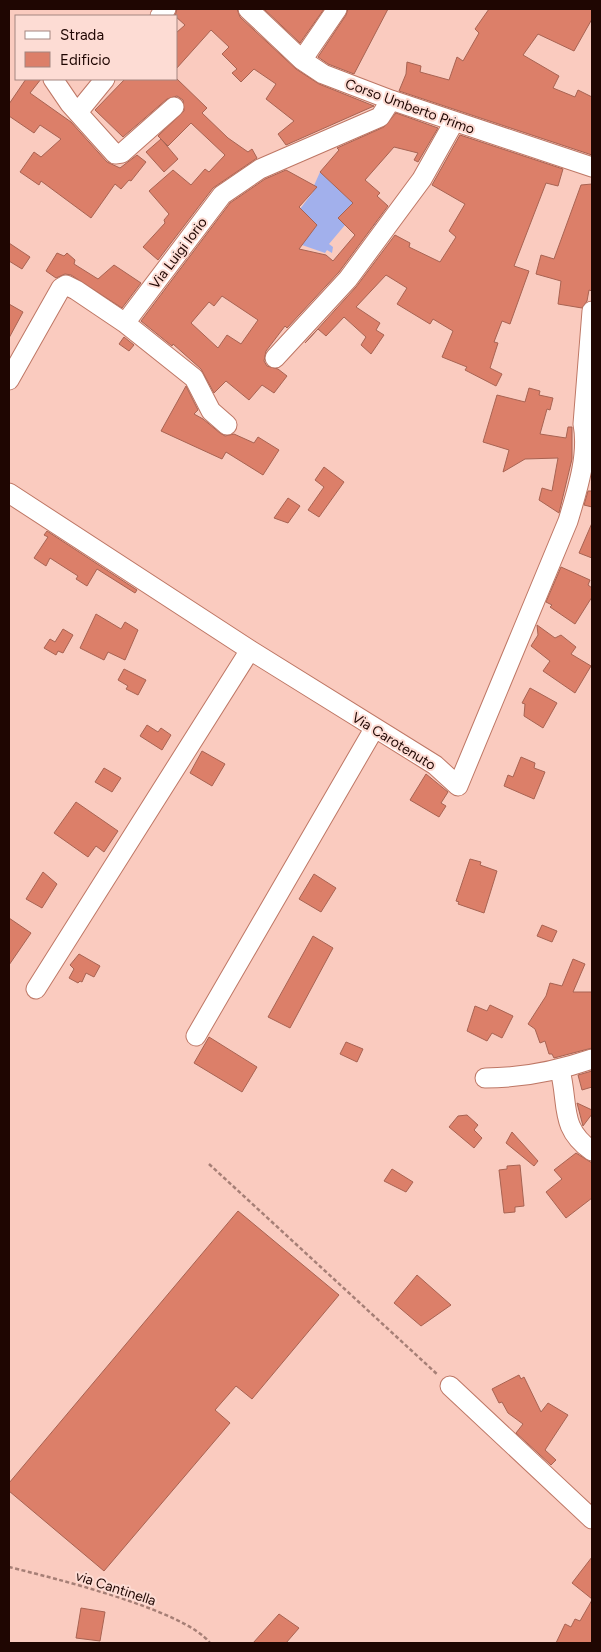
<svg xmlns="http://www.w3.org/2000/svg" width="601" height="1652" font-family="Figtree,sans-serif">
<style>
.green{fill:#a2b0ec}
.building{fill:#dc7f69;stroke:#a86352;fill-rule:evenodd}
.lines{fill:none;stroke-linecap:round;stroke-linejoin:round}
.minor-casing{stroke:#be7765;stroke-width:21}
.path{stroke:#a67f76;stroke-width:2.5;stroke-dasharray:4 2.5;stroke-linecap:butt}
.minor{stroke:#fff;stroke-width:19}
.labels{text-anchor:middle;stroke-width:4;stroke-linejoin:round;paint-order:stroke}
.street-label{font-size:14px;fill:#1f0602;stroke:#fddcd4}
</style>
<rect width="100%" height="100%" fill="#facbbf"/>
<path class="green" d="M320 172 379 227 372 224 345 225 329 244 333 247 332 253 327 250 325 253 302 245 315 226 300 209 313 192 312 190Z"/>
<path class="building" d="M177 9H237L240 17 296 69 319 84 374 106 286 145 278 134 294 121 266 99 276 84 254 69 241 82 232 73 237 69 222 54 229 47 211 30 176 69V33L185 25 175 16Z
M264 9H324L300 43Z
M348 9H388L354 74 328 64 318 57 346 15Z
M489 9H592V19L574 51 538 34 523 55 559 76 553 88 575 97 578 90 592 97V155L399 91 406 74 407 62 421 66 420 72 449 80 457 57 463 61 479 33 475 29Z
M26 79H41L30 93 71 122 107 162 120 168 137 155 146 162 131 181 129 180 121 189 115 184 91 218 41 181 39 185 20 172 34 152 41 157 61 139 40 125 34 133 9 116V104Z
M125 79H177L207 108 202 113 228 138 248 152 252 149 257 158 213 188 158 260 143 247 165 223 164 220 169 214 149 191 173 170 191 185 205 169 209 172 225 155 191 123 168 146 158 136 184 111 183 100 177 96 167 99 123 137 95 110Z
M396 113 438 128 418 162 414 160 418 153 394 147 365 180 380 193 377 196 388 206 339 272 287 328 285 326 266 351 264 361 267 366 278 369 287 376 274 393 262 385 249 400 226 381 214 393 201 369 173 344 172 346 141 321 230 203 265 179 286 170 317 187 299 207 317 225 299 249 326 255 333 261 355 235 338 218 353 203 320 172 339 150 337 148 384 127ZM222 296 258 320 241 344 227 335 218 348 191 323 209 302 214 306Z
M460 135 563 169 558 186 546 183 514 266 529 271 510 324 502 321 494 342 498 343 490 368 502 374 496 386 465 370 467 367 442 357 453 331 433 319 430 324 397 304 407 288 386 275 356 307 380 323 376 330 384 335 371 354 361 345 366 337 344 317 326 336 318 329 305 343 356 287 395 235 410 243 409 247 440 262 456 237 449 231 465 204 432 185Z
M161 139 178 159 164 172 146 152Z
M592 184V291L589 290 587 301 582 308 558 304 561 281 536 274 541 255 554 259 581 185Z
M9 243 30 257 22 269 9 261Z
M57 253 64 256 67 253 75 260 74 264 98 279 114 265 141 283 122 308 71 275 65 274 56 278 46 271Z
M9 304 23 312 9 338Z
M124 337 134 345 129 351 119 344Z
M186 386 198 410 194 414 203 419 220 433 225 436 234 434 254 443 258 437 279 450 263 475 226 452 222 459 161 431Z
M529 388 540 391 539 395 553 398 550 410 547 409 540 434 566 438 568 427H572V459L559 513 539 500 542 488 552 491 558 458 525 459 503 472 509 450 483 442 497 395 525 402Z
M324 467 344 482 319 517 308 510 324 487 315 480Z
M588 491H592V507L584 505Z
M288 498 300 506 288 523 274 518Z
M592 523V558L579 553Z
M47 531 137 590 135 593 97 569 87 586 76 579 78 576 50 558 46 566 34 558 48 537 44 535Z
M561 567 590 580 588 585 592 588V597L575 624 550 607 552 605 546 602Z
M96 614 121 629 125 622 138 630 125 660 108 652 104 660 80 648Z
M537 625 555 638 561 635 576 647 571 654 591 666 575 693 543 671 550 661 531 646 538 635Z
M63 629 73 635 63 653 58 651 56 655 44 648 50 639 55 642Z
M124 669 146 680 138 695 126 689 128 686 118 680Z
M530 688 557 703 543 728 524 716 525 704 522 703Z
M147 725 158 732 161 728 171 735 162 750 140 736Z
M202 751 225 764 212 786 190 773Z
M521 757 535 763 534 768 545 772 534 799 504 786 508 775 513 777Z
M104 768 121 778 112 792 95 782Z
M426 774 448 792 441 803 446 806 439 817 410 800Z
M76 802 118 831 104 852 96 846 88 857 54 833Z
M470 859 481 862 480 865 497 871 484 913 458 904 459 902 456 901Z
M43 872 57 884 42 908 26 899Z
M314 874 336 888 321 912 299 899Z
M9 918 31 933 9 965Z
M542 925 557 931 552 942 537 936Z
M313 936 333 948 290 1028 268 1017Z
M79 954 100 966 94 977 86 973 82 982 80 981 78 983 69 978 74 969 70 965Z
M573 959 585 964 573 992H592V1048L554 1058 552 1054H549L545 1041 540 1043 535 1029 528 1024 546 996 550 983 562 986Z
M490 1005 513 1016 502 1038 492 1033 487 1041 467 1031 475 1006 487 1011Z
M209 1037 257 1067 242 1092 194 1063Z
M346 1042 363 1049 357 1062 340 1054Z
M592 1071V1087L582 1090 578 1075Z
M577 1103 592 1110V1114L583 1126Z
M467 1115 478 1125 474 1130 482 1138 474 1148 449 1127 458 1116Z
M512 1132 538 1161 534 1166 506 1143Z
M576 1153 592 1163V1198L566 1218 546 1192 562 1179 554 1170Z
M520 1165 524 1206 515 1207V1212L504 1213 499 1170 507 1169V1166Z
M392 1169 413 1182 406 1192 384 1181Z
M238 1211 339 1295 252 1399 236 1386 215 1410 230 1423 104 1571 9 1491V1483Z
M417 1275 451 1305 421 1326 394 1303Z
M519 1375 521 1379 524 1377 541 1412 548 1403 568 1415 545 1450 556 1460 551 1465 516 1433 523 1424 508 1413 502 1402 499 1403 492 1389Z
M592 1557V1599L572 1583Z
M592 1600V1643H556L565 1624 571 1627 575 1619 580 1621Z
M81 1608 105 1612 100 1641 76 1638Z
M279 1614 299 1628 286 1643H253Z"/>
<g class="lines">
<defs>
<path id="minor" d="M248 9 302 60 323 74 391 100 592 167
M160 16 166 9
M302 60 337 9
M53 79 70 104 115 154 122 153 174 107
M78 112 105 79
M125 323 194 378 211 411 227 425
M275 358 348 279 422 179 454 122
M9 380 61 288 66 285 76 290 125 323 222 195 260 169 380 117 391 100
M9 493 250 650 435 765 458 786 568 521C577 491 589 455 583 424L592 311
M36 989 250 650
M196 1036 374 729
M560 1070C569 1105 559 1128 592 1151
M485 1078C523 1078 557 1071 592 1059
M450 1386 592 1519"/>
</defs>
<use href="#minor" class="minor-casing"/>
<path class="path" d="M209 1164 438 1375
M9 1567C53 1578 185 1610 210 1643"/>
<use href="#minor" class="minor"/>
</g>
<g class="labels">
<g class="street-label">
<text transform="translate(410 106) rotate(20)" y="5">Corso Umberto Primo</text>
<text transform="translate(178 253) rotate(-53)" y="5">Via Luigi Iorio</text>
<text transform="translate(394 741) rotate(32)" y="5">Via Carotenuto</text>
<text transform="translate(116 1588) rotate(18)" y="5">via Cantinella</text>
</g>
</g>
<rect width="601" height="1652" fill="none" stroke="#1f0602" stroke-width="20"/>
<rect x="15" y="15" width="162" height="65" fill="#fddcd4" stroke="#a48680"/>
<rect x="25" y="31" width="25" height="8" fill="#ffffff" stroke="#a48680"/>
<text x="60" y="40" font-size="15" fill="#1f0602">Strada</text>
<rect x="25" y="52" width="25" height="15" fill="#dc7f69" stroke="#a48680"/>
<text x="60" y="65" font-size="15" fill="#1f0602">Edificio</text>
</svg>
